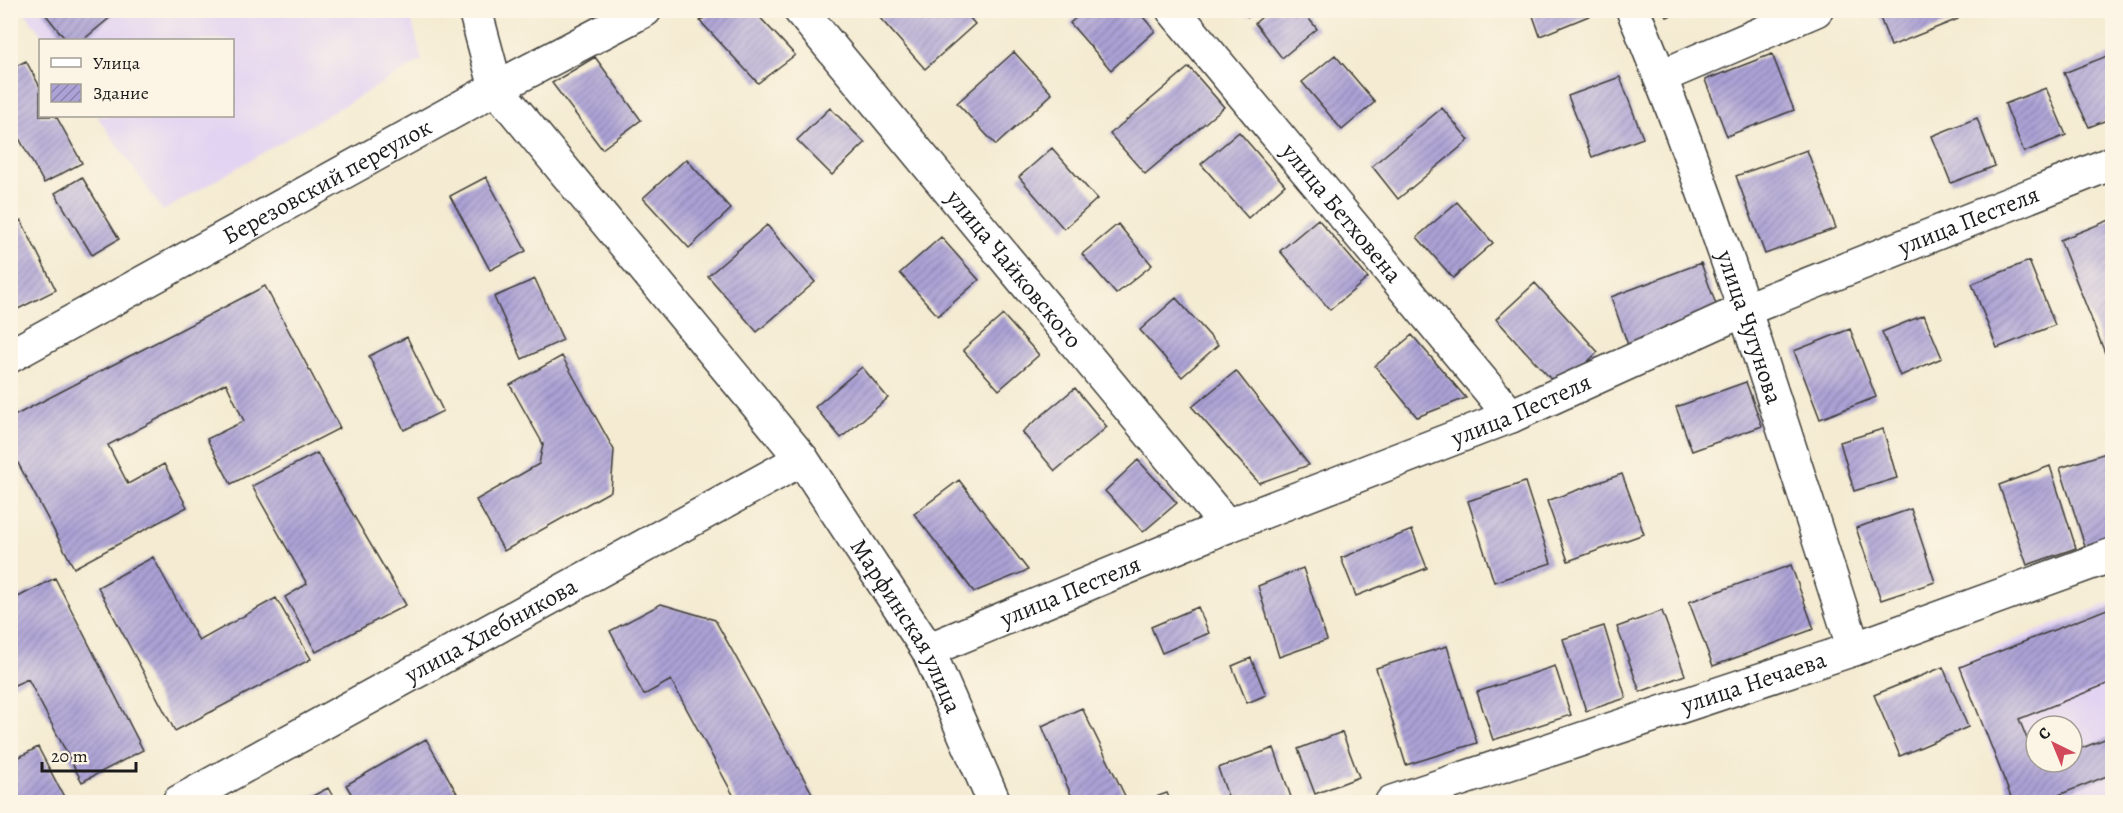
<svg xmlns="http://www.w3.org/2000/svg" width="2123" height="813" font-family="Alegreya,serif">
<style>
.built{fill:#e3d3f2;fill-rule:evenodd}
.building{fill:url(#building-hatch)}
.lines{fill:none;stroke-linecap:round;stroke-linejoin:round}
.minor-casing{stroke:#3c3b37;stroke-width:36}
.minor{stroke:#fff;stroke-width:33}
.labels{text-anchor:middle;stroke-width:6;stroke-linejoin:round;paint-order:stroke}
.street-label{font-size:24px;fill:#1c1c1c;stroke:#fcf5e5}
</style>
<defs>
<pattern id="building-hatch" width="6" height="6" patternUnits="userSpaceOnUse" patternTransform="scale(1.5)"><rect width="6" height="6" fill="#aca2d6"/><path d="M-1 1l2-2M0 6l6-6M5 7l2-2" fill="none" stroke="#8b83ad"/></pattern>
</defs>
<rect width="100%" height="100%" fill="#fcf5e5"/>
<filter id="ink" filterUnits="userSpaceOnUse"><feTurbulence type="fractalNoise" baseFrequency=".0167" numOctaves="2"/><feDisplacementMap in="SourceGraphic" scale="12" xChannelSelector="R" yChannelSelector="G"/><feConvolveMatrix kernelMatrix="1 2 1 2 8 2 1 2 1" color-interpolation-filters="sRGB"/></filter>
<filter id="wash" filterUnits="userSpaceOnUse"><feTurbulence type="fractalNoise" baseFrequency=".008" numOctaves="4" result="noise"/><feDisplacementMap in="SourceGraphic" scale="24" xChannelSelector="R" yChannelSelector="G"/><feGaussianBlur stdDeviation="1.35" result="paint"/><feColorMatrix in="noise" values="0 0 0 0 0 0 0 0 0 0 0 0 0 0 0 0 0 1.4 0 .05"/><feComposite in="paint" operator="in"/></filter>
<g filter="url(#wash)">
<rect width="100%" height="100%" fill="#f4ebd2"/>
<path class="built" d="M24 11H409L422 60 163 211 97 116H232V40H45Z
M2112 602V802H2012L1955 663ZM2036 726H2072V762H2036Z"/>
<g id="blocks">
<path class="building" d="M42 10H119L83 40H66Z
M714 10H753L795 55 758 83 700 21Z
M889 10H963L975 24 925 69 880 18Z
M1084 10H1137L1155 31 1111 70 1070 23Z
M1243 10H1256L1248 17Z
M1270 10H1302L1317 29 1282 58 1255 23Z
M1531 10H1595L1596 13 1540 36Z
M1664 10H1683V11L1667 17Z
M1877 10H1955L1958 19 1891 46Z
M1014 52 1052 94 996 145 957 103Z
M1772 54 1794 110 1727 136 1705 80Z
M2112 54V118L2089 127 2064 73Z
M1335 55 1375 102 1342 130 1302 82Z
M595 57 641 120 602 149 552 83Z
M26 61 40 87V116H56L82 163 44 183 10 122V69Z
M1189 67 1224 107 1145 174 1110 134Z
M1620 77 1643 138 1592 157 1568 96Z
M2046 88 2066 135 2024 152 2005 104Z
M830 108 865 143 832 175 797 140Z
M1442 108 1469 140 1398 199 1372 166Z
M1977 118 1995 166 1951 183 1932 136Z
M1239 132 1285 185 1248 218 1201 164Z
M1052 148 1097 199 1064 229 1019 177Z
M1807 150 1836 228 1765 254 1736 176Z
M686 159 731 209 689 248 643 198Z
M82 177 119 239 92 255 55 193Z
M486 177 526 251 490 270 450 196Z
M1457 202 1493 243 1453 278 1417 237Z
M1318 219 1368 278 1330 310 1280 251Z
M2112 219V362L2109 363 2060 240Z
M21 220 56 290 10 313V225Z
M1118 224 1152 265 1116 294 1082 254Z
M767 225 815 282 757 332 708 276Z
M941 237 979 280 938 316 900 273Z
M2029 261 2055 325 1997 348 1972 284Z
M1701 263 1718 310 1628 345 1611 297Z
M535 279 563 340 522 359 494 297Z
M1535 283 1598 352 1559 388 1496 319Z
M265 286 340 428 231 484 207 439 244 421 226 383 108 445 128 484 164 464 187 507 74 568 10 448V418Z
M1176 298 1218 345 1182 377 1140 330Z
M1003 315 1039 355 999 390 963 350Z
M1924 315 1942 358 1900 376 1882 332Z
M1850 329 1876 397 1820 419 1794 351Z
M1412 335 1466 398 1417 417 1375 366Z
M407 337 443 411 404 430 369 356Z
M562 356 614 450 611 491 504 551 476 500 539 464 543 444 510 385Z
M862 367 888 398 841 438 815 407Z
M1236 371 1309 465 1259 483 1192 407Z
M1746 382 1762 426 1692 451 1676 407Z
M1075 388 1107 427 1055 471 1022 432Z
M1883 429 1897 478 1854 491 1840 442Z
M2112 451V540L2086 549 2060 468Z
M317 453 406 605 316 652 285 597 307 584 252 486Z
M1138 460 1177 503 1143 532 1105 491Z
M2050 466 2076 548 2027 565 1999 485Z
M1622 474 1644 534 1568 561 1547 501Z
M959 480 1028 570 974 592 914 514Z
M1525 482 1551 563 1494 582 1468 501Z
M1911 509 1935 582 1881 600 1856 528Z
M1412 530 1427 568 1356 596 1341 558Z
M153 557 199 641 276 598 311 659 175 731 98 587Z
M1791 565 1814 629 1713 666 1689 602Z
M1303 568 1327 640 1279 657 1258 586Z
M55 578 143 750 82 782 28 679 10 687V601Z
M661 604 715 620 817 802H737L671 680 644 695 610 631Z
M1198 607 1209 633 1162 653 1151 627Z
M2112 607V682L2019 719 2038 766 2048 762H2072V752L2112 736V774L2041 802H2013L1960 667Z
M1662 611 1685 675 1640 692 1617 627Z
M1604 626 1626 698 1586 711 1563 639Z
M1447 646 1477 743 1406 765 1376 668Z
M1251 658 1266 695 1247 703 1232 666Z
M1555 666 1571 715 1493 740 1477 692Z
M1943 667 1968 727 1900 756 1874 695Z
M1082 708 1128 802H1074L1042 726Z
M1342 732 1359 777 1315 794 1298 749Z
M426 739 462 802H356L346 785Z
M38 747 64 797 53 802H10V762Z
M1274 748 1292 800 1286 802H1230L1218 768Z
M328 788 336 802H301Z
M1167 793 1171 802H1142Z"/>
</g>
</g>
<g filter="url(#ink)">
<use href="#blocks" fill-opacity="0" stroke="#3c3b37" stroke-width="1.5"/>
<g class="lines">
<defs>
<g id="minor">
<path id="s1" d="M475 10 496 88 802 459 928 650 994 802"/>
<path id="s2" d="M800 10 1227 526"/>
<path id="s3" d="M1173 10 1511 416"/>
<path id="s4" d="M1633 10C1720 218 1785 435 1854 649"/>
<path d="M1660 77 1816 10"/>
<path id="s5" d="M10 356 496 88 645 10"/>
<path id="s6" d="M928 650 1227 526 1511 416 1744 310 2112 163"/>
<path id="s7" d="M179 802 802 459"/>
<path id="s8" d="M1392 802 1854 649 2112 555"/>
</g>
</defs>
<use href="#minor" class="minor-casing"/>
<use href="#minor" class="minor"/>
</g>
</g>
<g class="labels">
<g class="street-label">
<text dy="8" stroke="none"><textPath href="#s5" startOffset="362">Березовский переулок</textPath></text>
<text dy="8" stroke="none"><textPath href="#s3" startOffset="264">улица Бетховена</textPath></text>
<text dy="8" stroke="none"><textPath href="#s6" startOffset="1126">улица Пестеля</textPath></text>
<text dy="8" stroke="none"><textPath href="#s2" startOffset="336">улица Чайковского</textPath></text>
<text dy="8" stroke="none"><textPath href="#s4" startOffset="338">улица Чугунова</textPath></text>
<text dy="8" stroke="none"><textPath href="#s6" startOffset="640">улица Пестеля</textPath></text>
<text dy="8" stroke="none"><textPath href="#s6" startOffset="154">улица Пестеля</textPath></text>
<text dy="8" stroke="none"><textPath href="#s1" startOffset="759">Марфинская улица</textPath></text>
<text dy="8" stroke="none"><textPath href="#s7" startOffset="356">улица Хлебникова</textPath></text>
<text dy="8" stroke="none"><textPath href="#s8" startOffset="381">улица Нечаева</textPath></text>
</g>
</g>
<rect width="2123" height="813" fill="none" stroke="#fcf5e5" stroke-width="36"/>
<rect x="39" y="39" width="195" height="78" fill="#fcf5e5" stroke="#a29e95" stroke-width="1.5"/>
<rect x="51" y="58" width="30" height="9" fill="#ffffff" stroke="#a29e95" stroke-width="1.5"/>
<text x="93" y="69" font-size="18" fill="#1c1c1c">Улица</text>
<rect x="51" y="84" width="30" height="18" fill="url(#building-hatch)" stroke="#a29e95" stroke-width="1.5"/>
<text x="93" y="99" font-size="18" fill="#1c1c1c">Здание</text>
<g transform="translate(2054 744) rotate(317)"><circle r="28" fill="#fcf5e5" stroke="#a29e95" stroke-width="1.5"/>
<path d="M0-4.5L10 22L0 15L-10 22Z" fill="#d1495b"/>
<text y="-9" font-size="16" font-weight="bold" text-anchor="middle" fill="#1c1c1c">С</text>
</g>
<path d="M42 762v9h94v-9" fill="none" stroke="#1c1c1c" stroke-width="3"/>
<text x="51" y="762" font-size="18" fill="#1c1c1c" stroke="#fcf5e5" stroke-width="4.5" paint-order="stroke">20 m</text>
</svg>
